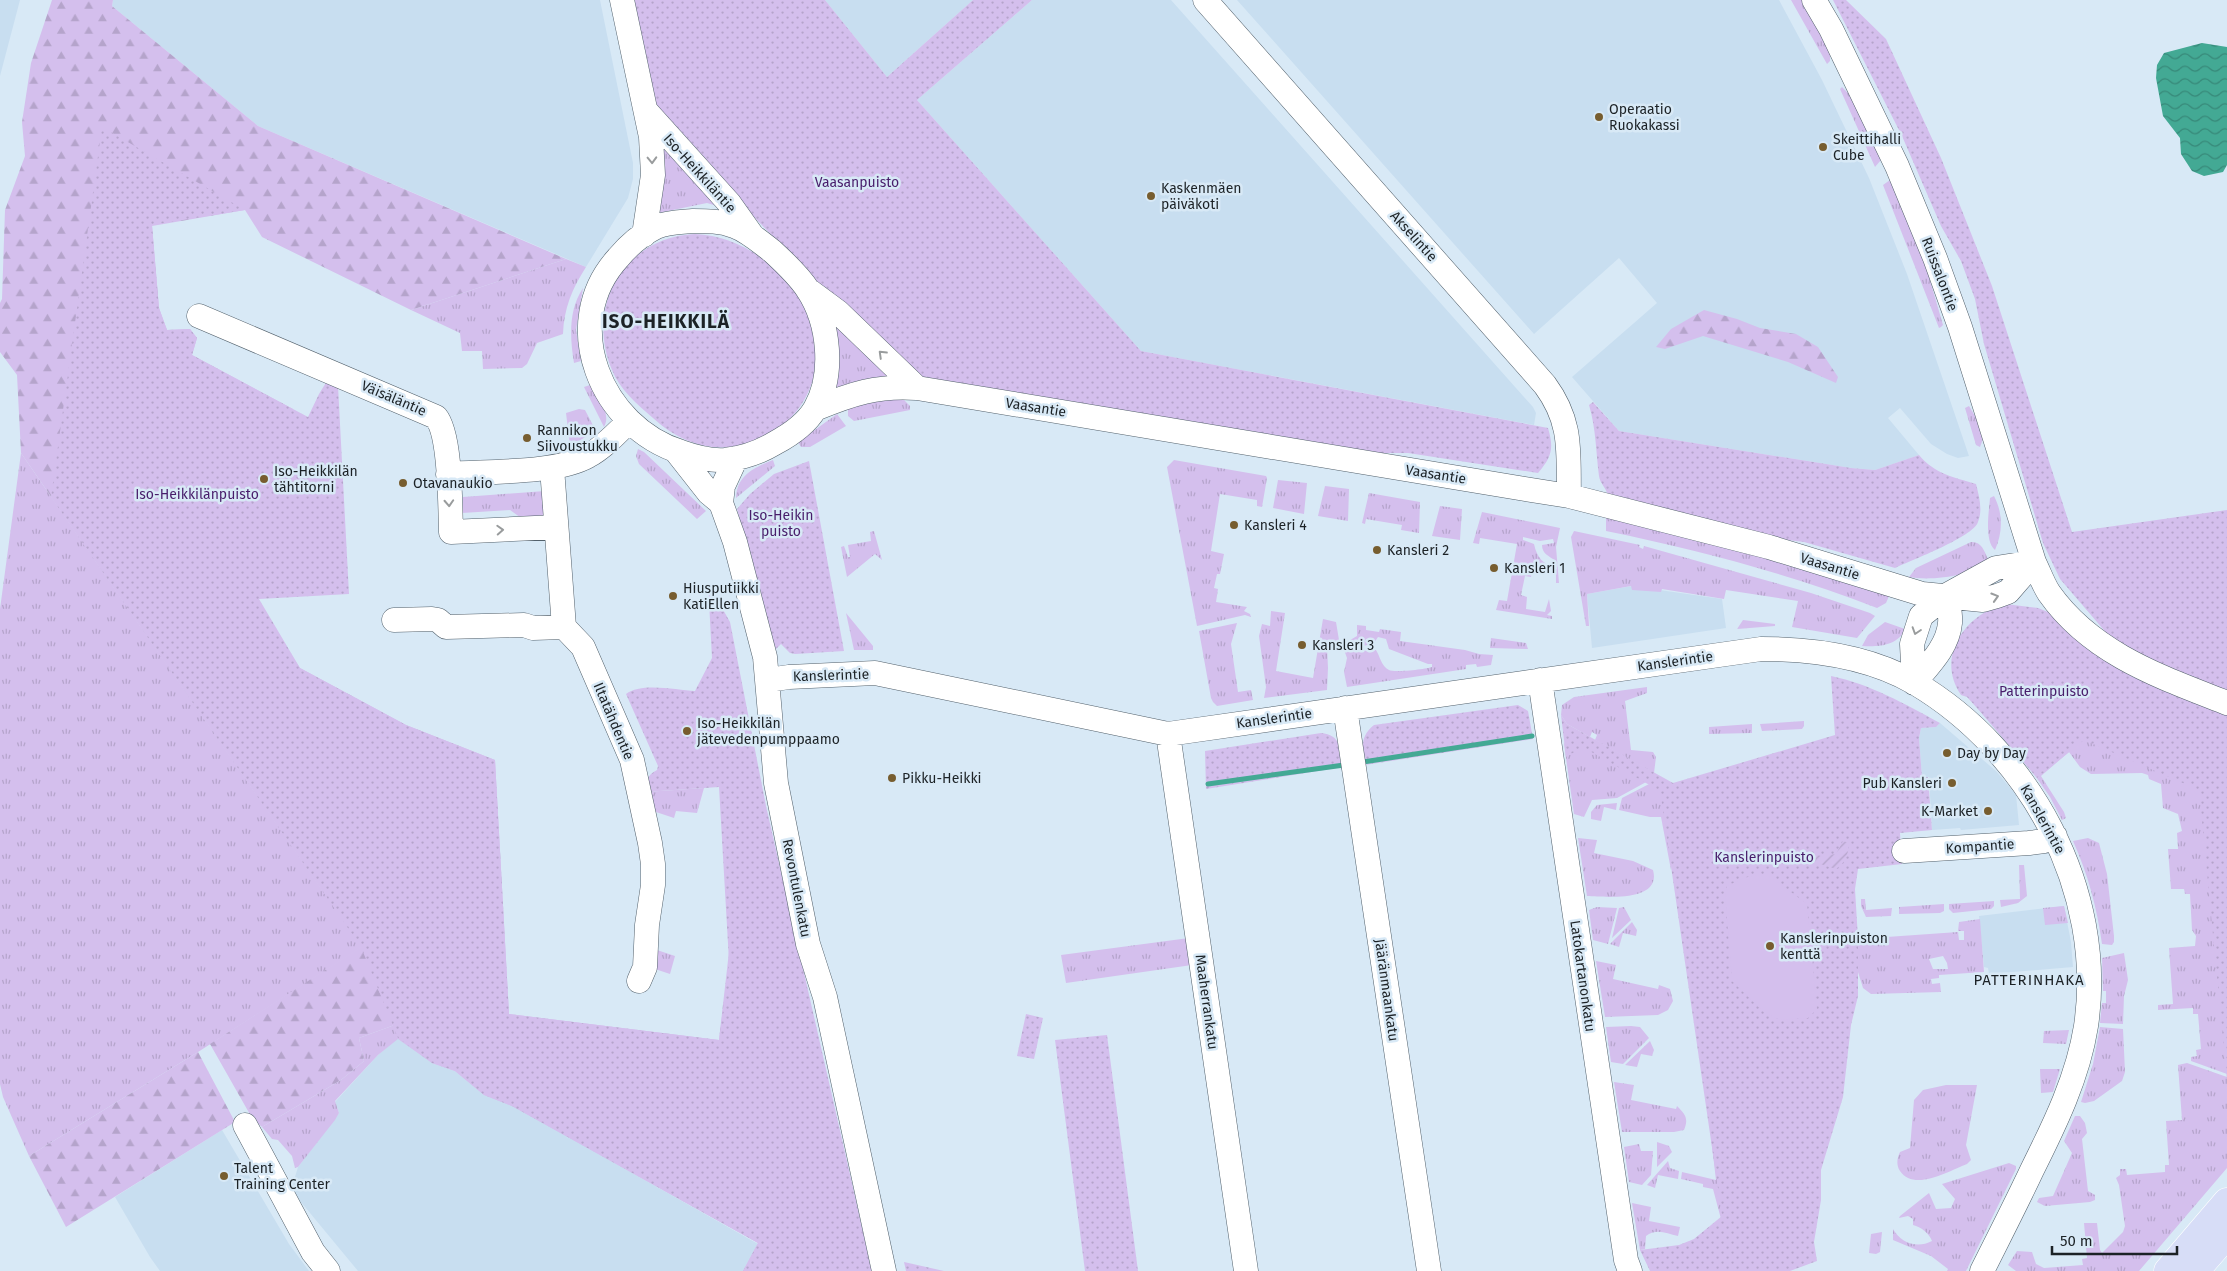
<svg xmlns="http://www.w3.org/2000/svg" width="2227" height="1271" font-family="'Fira Sans',sans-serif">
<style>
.built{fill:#c8def0}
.grass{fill:url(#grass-tufts);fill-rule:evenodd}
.forest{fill:url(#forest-firs)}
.park{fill:url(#park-dots)}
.garden{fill:url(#garden-furrows)}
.pitch{fill:#d4bfed}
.water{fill:url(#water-waves)}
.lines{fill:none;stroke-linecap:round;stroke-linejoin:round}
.stream{stroke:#43a994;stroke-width:5}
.minor-casing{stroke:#52606b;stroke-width:25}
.major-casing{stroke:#fff;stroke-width:29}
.minor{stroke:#fff;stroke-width:24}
.major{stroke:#d7ddf7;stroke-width:28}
.oneway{stroke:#999c9d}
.poi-dot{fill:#775d2f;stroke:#d8e9f6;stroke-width:2}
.labels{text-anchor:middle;stroke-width:5;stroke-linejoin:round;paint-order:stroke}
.poi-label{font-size:14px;fill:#1c2226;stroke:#d8e9f6;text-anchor:start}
.street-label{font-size:14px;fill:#1c2226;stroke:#d8e9f6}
.park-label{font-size:14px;fill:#481d6b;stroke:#d8e9f6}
.neighbourhood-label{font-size:15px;letter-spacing:1px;fill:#1c2226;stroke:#d8e9f6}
.district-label{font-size:19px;font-weight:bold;letter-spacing:1px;fill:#1c2226;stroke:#d8e9f6}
</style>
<defs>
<pattern id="grass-tufts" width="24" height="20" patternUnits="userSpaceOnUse" patternTransform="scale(1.25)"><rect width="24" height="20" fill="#d4bfed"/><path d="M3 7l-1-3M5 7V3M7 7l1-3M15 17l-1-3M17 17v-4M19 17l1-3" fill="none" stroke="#b5a4cb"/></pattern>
<pattern id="forest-firs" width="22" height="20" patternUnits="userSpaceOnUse" patternTransform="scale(1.25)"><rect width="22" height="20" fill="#d4bfed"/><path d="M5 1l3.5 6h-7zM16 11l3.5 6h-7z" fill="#b5a4cb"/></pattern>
<pattern id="park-dots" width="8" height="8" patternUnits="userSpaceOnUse" patternTransform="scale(1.25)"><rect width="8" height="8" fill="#d4bfed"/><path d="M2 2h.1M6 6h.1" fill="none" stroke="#b5a4cb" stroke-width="1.8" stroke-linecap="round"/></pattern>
<pattern id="garden-furrows" width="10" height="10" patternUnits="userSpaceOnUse" patternTransform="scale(1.25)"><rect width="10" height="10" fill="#d4bfed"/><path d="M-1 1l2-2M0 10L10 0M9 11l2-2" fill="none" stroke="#b5a4cb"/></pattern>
<pattern id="water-waves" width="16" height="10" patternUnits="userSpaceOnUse" patternTransform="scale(1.25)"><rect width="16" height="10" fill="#43a994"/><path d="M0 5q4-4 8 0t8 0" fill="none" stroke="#378979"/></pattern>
</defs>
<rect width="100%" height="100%" fill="#d8e9f6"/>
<path class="built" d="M0 0H20L0 76Z
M113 0H600L633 163V179L628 198 586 267 258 126 112 6Z
M825 0H973L887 77Z
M1032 0H1171L1533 407 1536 413 1534 425 1141 351 917 100Z
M1237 0H1779L1822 80 1869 178 1907 274 1969 456 1958 458 1947 454 1931 444 1900 408 1888 418 1919 455 1875 470 1851 468 1619 431 1572 377 1657 303 1619 258 1534 334Z
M1632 586 1722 599 1726 628 1592 648 1587 594Z
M1940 723 1996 771 2016 795 2019 825 1961 830 1960 828 1932 830 1929 777H1922L1919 738 1921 728 1936 727Z
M2064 906 2071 942 2073 967 1989 974 1988 968 1984 967 1979 916Z
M398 1038 432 1063 455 1071 484 1095 512 1105 758 1244 743 1271H358L291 1190 298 1167 339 1113 335 1102 378 1055Z
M222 1130 289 1244 309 1271H160L150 1257 115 1197Z"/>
<path class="grass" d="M1791 0H1802L1830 49V61L1827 64Z
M1842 87 1856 101 1881 160 1875 167 1840 89Z
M657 137 724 208 707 203 658 213Z
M1890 180 1892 181 1927 270 1943 325 1941 327 1939 328 1883 185Z
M566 259 586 267C572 289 564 308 563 334L537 343 527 364 522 368 483 369 482 351H462L460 333 411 310Z
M583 288 576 330 581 361 574 363C570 338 568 311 583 288Z
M832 314 897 378 835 390Z
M590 385C597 397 612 413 604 427L584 387Z
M902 398 910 406V410L854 421 848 416V407L854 404Z
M1969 406 1978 421 1983 439 1980 447 1976 445 1965 408Z
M579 409 585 410 596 431 570 446 566 413Z
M837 414 846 426 810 447H801L798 442Z
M638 449 644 452 706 511 697 519 639 464 636 456Z
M21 453 325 894 355 886 362 947 198 1052 29 1156 3 1097 0 1084V609Z
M773 460 775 466 736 498C737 475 754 468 773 460Z
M1174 460 1266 476 1267 478 1262 507 1257 506V500L1220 494 1211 551 1224 554 1220 574H1217L1214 588 1218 589 1216 602 1247 607 1244 611 1250 614 1251 617 1245 615 1197 626 1167 467Z
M1278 480 1307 483 1304 514 1273 508Z
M1325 486 1349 489 1348 521 1318 516Z
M545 491 544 516 524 520 510 510 462 513 463 497Z
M1369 493 1420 502 1419 533 1401 530 1402 525 1366 519 1365 524 1362 523Z
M1994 496C2003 513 2003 532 1995 550 1984 541 1989 511 1990 498Z
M1440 506 1462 509 1460 540 1432 536Z
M1482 512 1560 528 1556 547 1559 583H1556V570L1533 566 1531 577 1525 576 1521 595 1527 597 1526 609 1545 612 1549 599 1551 611 1547 615 1552 616V619L1496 610 1499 600 1507 601 1517 544 1480 538 1479 544 1473 543ZM1523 537 1540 541 1553 539 1554 543 1542 545C1542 554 1549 556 1556 561L1557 569C1543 564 1537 558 1534 544L1523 540Z
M1606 515 1750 551 1889 596 1886 603 1877 608C1790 574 1698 550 1606 531Z
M874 531 882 560 875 554 847 577 841 547 844 546 848 557H850L848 545 871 541 870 532Z
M1574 531 1640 545 1639 547 1643 549 1644 546 1811 593 1870 613 1875 616 1857 638 1792 627 1798 601 1726 590 1724 599 1662 589 1661 592 1632 590 1631 586 1587 594 1589 626H1586L1571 537Z
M1971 542C1981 541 1984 550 1988 559 1975 577 1929 581 1909 577L1916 568Z
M1271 611 1285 613 1276 671 1313 678 1323 619 1336 622 1339 640 1335 644 1327 646 1328 668 1327 690 1264 698 1266 687 1259 636 1262 624 1270 626Z
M846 613 873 646V650H854Z
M1743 620 1775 624V626L1737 629Z
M1885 622 1905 629C1898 646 1878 647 1862 646L1868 635Z
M1237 623 1231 644 1238 692 1251 690 1253 700 1217 706 1213 702 1211 698 1199 631Z
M1357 625 1366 626V630L1379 632 1380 629 1401 632 1400 641 1465 650 1479 654 1493 655 1491 665 1477 667 1476 664 1466 665V669L1347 687 1344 672 1347 658 1343 647 1345 643 1357 636ZM1378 637 1386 639 1389 649 1428 664H1432V667C1427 669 1394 673 1389 670 1381 666 1380 656 1376 650L1359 651 1360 647 1374 643Z
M1491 638 1526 643 1528 649 1490 648Z
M1647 687V693L1625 701 1631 750 1653 752 1656 757 1654 773 1595 740 1597 735 1592 732 1590 737 1567 724 1561 715 1562 705 1574 697Z
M2040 701 2227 775V1074L2191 1061V1057L2197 1056 2196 1050 2201 1049 2198 1014H2193V1008L2158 1010V1005L2173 1004 2169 948 2195 946 2196 936 2192 930 2190 894H2185L2184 889H2171L2168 849H2178L2177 833 2182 831 2178 814 2163 808 2161 784 2149 779 2148 775 2142 773 2091 774 2080 767 2069 752 2041 776 2064 812 2066 818 2062 820 2050 797 2034 774Z
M1804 721V726L1802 729 1762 731 1760 724Z
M1752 724V733L1709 734V727Z
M1568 737 1648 781 1617 798 1592 800 1584 817 1574 814 1564 744Z
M1651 783 1678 799 1671 870 1661 817H1650L1619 810 1622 798Z
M704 788 697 813 676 811 674 818 650 810 645 792Z
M1617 803 1616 810 1604 807 1601 821 1591 819V812L1597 805Z
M1578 838 1597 840 1594 853 1633 861 1653 870C1662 902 1606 897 1587 896Z
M2088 838 2099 843 2107 874 2114 936V942L2112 945 2102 944C2097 908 2088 874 2073 841Z
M2019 865H2024L2027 896 2018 903 2001 907 2000 900 2020 899Z
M1861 899H1865L1866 910 1892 908 1891 916 1866 917 1861 906Z
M1994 901V906L1991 909 1953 913 1949 909V904Z
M1944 904V911L1940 913 1899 914V907Z
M2064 906 2068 923 2045 925 2043 908Z
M1597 907 1617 908 1608 944 1593 940 1589 910Z
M1624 907 1631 920 1612 938 1619 908Z
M1980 919 1984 972 1939 975V978L1931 979 1932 984 1940 983 1941 992 1871 994 1863 988 1858 972V939L1958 932 1959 940H1964V931H1958L1959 922ZM1943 956 1947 963 1948 969H1933L1929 959Z
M1632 922 1637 930 1636 936 1623 933 1619 947 1610 944Z
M1189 938 1192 965 1066 983 1061 955Z
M657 950 675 956 670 974 655 969Z
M2124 953 2128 980 2124 996 2123 1024 2100 1023 2102 1003H2106V991H2103L2102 958Z
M1596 961 1616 965 1613 979 1658 989 1659 985 1670 989 1673 1001 1668 1010 1658 1015 1605 1017Z
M400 1023 800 1264 743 1271 758 1243 512 1106 484 1095 455 1071 432 1063 398 1039 378 1055 335 1101 339 1113 335 1120 298 1167 295 1168 292 1156 278 1140 272 1139 262 1127 341 1080 364 1061 359 1038Z
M1631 1026 1640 1027 1649 1038 1623 1064 1611 1062 1606 1027Z
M2100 1027 2123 1029 2125 1072 2122 1081 2094 1101 2085 1103 2081 1102 2093 1064Z
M2069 1030 2066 1044 2043 1043 2044 1031Z
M1650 1041 1654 1050 1652 1056 1641 1054 1637 1067 1625 1065Z
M2187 1063 2227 1077V1168L2139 1271H2016L2008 1265 2017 1251 2032 1252 2036 1264 2044 1268 2083 1265 2082 1259 2087 1258 2084 1223H2097L2100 1250 2102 1253 2123 1232 2125 1226 2119 1185 2116 1178 2120 1175V1169H2126L2127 1175 2165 1172V1165H2169L2166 1121 2182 1120 2178 1065Z
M2040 1069H2060L2053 1092 2041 1093Z
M1614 1082 1634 1085 1631 1100 1676 1109 1677 1106C1685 1114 1689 1118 1684 1130L1674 1132H1622Z
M1946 1085H1977L1966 1145 1971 1160 1967 1164C1949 1171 1914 1192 1900 1171 1896 1165 1897 1158 1900 1152L1910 1148 1914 1100 1923 1090Z
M2075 1116H2080L2085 1123 2087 1133 2082 1139 2088 1191 2095 1195V1200L2090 1202 2045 1206 2037 1202 2039 1198 2053 1196 2072 1153 2064 1141Z
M1711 1138 1736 1204 1721 1219 1713 1189 1703 1187V1184L1681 1179 1682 1172 1716 1180Z
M1657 1142 1669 1146 1672 1152 1657 1167Z
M1639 1144 1641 1151H1653L1651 1175 1642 1185 1629 1182 1624 1147Z
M1668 1161 1670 1168 1679 1171 1678 1179 1658 1175 1655 1188 1647 1185Z
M2009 1163 2016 1166V1169L1966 1271H1947L1948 1269 1931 1256 1893 1240V1229C1901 1243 1917 1249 1932 1241 1929 1233 1921 1227 1913 1225V1219L1908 1216 1899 1218 1900 1216 1929 1193 1936 1209 1951 1208 1955 1199 1942 1184Z
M1632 1203 1651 1207 1649 1221 1680 1227 1678 1236C1666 1233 1656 1228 1646 1236L1645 1249 1640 1250Z
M1882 1232 1880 1252 1876 1254 1869 1253 1871 1234Z"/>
<path class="forest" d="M52 0H113L112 6 258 126 566 259 411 310 262 237 245 210 152 226 159 308 167 330 190 329 197 338 192 355 293 409 254 599 300 668 406 725 495 760 509 1014 719 1040 753 739 749 1060 400 1023 359 1038 364 1061 341 1080 262 1127 252 1118 210 1044 361 947 380 917 325 894 21 453 17 375 0 352V303L2 299 5 210 25 156 22 122 31 63Z
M1704 310 1737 319 1760 328 1796 334 1818 347 1838 377 1836 383 1788 362 1703 336 1665 349 1656 347 1671 329Z
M198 1052 235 1122 66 1227 29 1156Z"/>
<path class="park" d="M631 0H825L887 77 973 0H1032L917 100 1141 351 1548 428C1554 448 1552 457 1538 473L1408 453H1363L926 381 879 345 668 129 658 112Z
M1833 0H1846L1886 39 1941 158 1992 286 2072 532 2227 510V691L2155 664 2109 636 2060 579 2043 543 1984 344 1975 299 1961 261 1941 226 1902 136Z
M102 127 245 210 152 225 159 308 167 330 190 329 197 338 192 355 308 417 319 394 327 381 338 386 349 594 259 599 300 668 406 725 495 760 509 1014 719 1040 729 961 719 787 645 792C646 781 647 775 657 770L658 766 626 694C641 682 677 690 695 691L712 658 708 583 730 622 766 806 872 1271H743L758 1243 512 1106 484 1095 455 1071 432 1063 398 1038 361 947 51 497Z
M695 234C742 236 785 268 805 309 808 314 812 320 814 326 825 370 806 418 764 436 753 441 743 446 732 447 701 450 675 438 653 418 637 404 620 390 612 370 585 306 624 237 695 234Z
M1593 402 1619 431 1851 468 1875 470 1919 455C1935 474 1953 477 1976 484 1979 496 1983 510 1978 522 1973 537 1912 560 1895 568L1804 542 1779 539 1608 497C1607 488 1600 484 1599 476 1596 453 1596 428 1589 405Z
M809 461 844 651 795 654 790 653 781 644 776 649 771 637 737 509 750 494 774 474Z
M2005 604 2038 608 2048 612 2119 668 2133 677 2227 712V1080L2199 790 2084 740 2037 778 1977 708 1967 697 1961 695C1935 657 1965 614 2005 604Z
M1831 676C1870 684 1905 704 1940 723L1936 727 1921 728 1919 738 1922 777H1928L1932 830 1900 833 1902 864 1858 869 1855 889 1858 939V996L1851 1025 1843 1097 1821 1170V1200L1814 1242 1817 1261 1790 1271H1650L1640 1250 1679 1245 1694 1239 1722 1216 1660 791 1588 750 1581 748 1566 757 1561 715 1567 724 1673 783 1835 735Z
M1518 705 1528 711 1533 739 1365 765C1363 748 1359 737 1374 725Z
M1321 733C1342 735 1340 750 1343 767L1206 789 1205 751Z
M1026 1014 1043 1018 1034 1059 1017 1056Z
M1107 1035 1138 1271H1085L1055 1040Z
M904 1262 944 1271H906Z"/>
<path class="garden" d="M1843 841 1849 843C1848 855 1846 862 1836 869L1811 861 1813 854 1821 856 1836 854Z"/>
<path class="pitch" d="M1756 875H1768L1807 904 1817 1009 1808 1018 1780 1020 1765 1013 1732 981 1725 894 1727 886 1744 878Z"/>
<path class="water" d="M2202 43 2227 47V165L2223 172 2204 176 2192 171 2181 154 2180 138 2163 116 2156 78 2157 65 2164 53Z"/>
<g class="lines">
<path class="stream" d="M1363 762 1532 736
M1208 784 1344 765V768"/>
<defs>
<path id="minor" d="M622 0 651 137 653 175 644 235
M1205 0 1545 385C1573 423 1568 452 1569 496
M1814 0 1831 29 1897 166 1935 258 1960 327 2034 562C2039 572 2043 584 2049 593 2092 654 2161 677 2227 703
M647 112 729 203 751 234
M693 221C707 221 721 221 734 226 748 231 760 242 772 251 784 262 799 276 808 290 829 322 835 374 815 409 806 424 790 435 775 443 760 452 743 458 725 460 710 461 695 457 681 452 601 427 558 324 618 258 628 246 642 234 656 227 667 222 681 222 693 221Z
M811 292 838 312 917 388
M199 316 436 417C451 435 450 506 451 532L556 527
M815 409C851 394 878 385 917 388L1519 488 1569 496 1769 547 1922 594 1983 600 1997 596 2008 592 2034 562
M676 451 709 493 721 503 735 542 765 657 776 783 808 944 825 997 884 1271
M552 468 564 627 583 647 632 760 650 843 653 864V885L647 925 645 967 639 981
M448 474C486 471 556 474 588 456 603 448 617 433 629 421
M721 503 723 486 736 458
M394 620 432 619 438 620 446 627 524 625 533 628 564 627
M768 680 789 677 875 673 1168 734 1761 649C1812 649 1870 657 1915 683 2030 751 2106 891 2086 1026 2078 1077 2055 1124 2032 1170 2016 1204 1999 1237 1982 1271
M1540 680 1626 1260 1630 1271
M1914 683 1912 644 1921 616 1947 595 1996 568 2034 562
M1914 683C1928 666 1948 647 1950 623 1951 614 1948 604 1947 595
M1345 708 1429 1271
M1168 734 1246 1271
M1904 851 2029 843 2044 841 2055 836
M245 1125 313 1252 328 1271"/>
<path id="major" d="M2168 1271 2227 1202
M2195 1271 2227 1234"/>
</defs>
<use href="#minor" class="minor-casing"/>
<use href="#major" class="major-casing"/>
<use href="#minor" class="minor"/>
<use href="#major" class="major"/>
</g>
<defs><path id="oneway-chevron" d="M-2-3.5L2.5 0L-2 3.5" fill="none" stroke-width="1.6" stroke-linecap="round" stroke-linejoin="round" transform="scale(1.25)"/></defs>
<g class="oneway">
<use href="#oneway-chevron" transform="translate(652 160) rotate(88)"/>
<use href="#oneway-chevron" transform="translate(882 354) rotate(-136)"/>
<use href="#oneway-chevron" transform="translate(449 503) rotate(87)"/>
<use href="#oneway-chevron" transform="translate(500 530) rotate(-3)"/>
<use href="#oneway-chevron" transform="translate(1995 597) rotate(-17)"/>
<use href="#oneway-chevron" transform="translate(1916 631) rotate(108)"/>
</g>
<g class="poi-dot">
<circle cx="1599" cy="117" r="5"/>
<circle cx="1823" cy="147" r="5"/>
<circle cx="1151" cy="196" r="5"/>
<circle cx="527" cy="438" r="5"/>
<circle cx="264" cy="479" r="5"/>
<circle cx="403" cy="483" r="5"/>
<circle cx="1234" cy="525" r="5"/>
<circle cx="1377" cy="550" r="5"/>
<circle cx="1494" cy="568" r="5"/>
<circle cx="673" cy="596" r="5"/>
<circle cx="1302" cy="645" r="5"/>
<circle cx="687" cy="731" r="5"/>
<circle cx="1947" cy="753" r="5"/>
<circle cx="892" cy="778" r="5"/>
<circle cx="1952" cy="783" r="5"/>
<circle cx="1988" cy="811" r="5"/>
<circle cx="1770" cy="946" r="5"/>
<circle cx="224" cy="1176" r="5"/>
</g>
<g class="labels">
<g class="poi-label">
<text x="1609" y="114">Operaatio<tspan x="1609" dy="16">Ruokakassi</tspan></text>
<text x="1833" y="144">Skeittihalli<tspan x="1833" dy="16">Cube</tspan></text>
<text x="1161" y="193">Kaskenmäen<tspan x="1161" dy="16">päiväkoti</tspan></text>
<text x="537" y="435">Rannikon<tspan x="537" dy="16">Siivoustukku</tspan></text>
<text x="274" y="476">Iso-Heikkilän<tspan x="274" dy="16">tähtitorni</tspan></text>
<text x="413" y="488">Otavanaukio</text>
<text x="1244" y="530">Kansleri 4</text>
<text x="1387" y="555">Kansleri 2</text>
<text x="1504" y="573">Kansleri 1</text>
<text x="683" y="593">Hiusputiikki<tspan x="683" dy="16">KatiEllen</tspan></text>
<text x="1312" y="650">Kansleri 3</text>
<text x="697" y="728">Iso-Heikkilän<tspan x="697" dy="16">jätevedenpumppaamo</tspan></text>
<text x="1957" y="758">Day by Day</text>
<text x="902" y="783">Pikku-Heikki</text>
<text x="1942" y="788" text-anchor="end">Pub Kansleri</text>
<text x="1978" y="816" text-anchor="end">K-Market</text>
<text x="1780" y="943">Kanslerinpuiston<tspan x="1780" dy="16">kenttä</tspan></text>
<text x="234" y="1173">Talent<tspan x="234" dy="16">Training Center</tspan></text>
</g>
<g class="street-label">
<text transform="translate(700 173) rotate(48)" y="5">Iso-Heikkiläntie</text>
<text transform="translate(1414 236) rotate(48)" y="5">Akselintie</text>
<text transform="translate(1940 274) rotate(69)" y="5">Ruissalontie</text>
<text transform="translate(394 398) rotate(23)" y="5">Väisäläntie</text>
<text transform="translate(1036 407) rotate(9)" y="5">Vaasantie</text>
<text transform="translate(1436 474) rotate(9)" y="5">Vaasantie</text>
<text transform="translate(1830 566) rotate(17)" y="5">Vaasantie</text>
<text transform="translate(1675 661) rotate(-8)" y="5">Kanslerintie</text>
<text transform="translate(831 675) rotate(-2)" y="5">Kanslerintie</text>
<text transform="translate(1274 718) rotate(-8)" y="5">Kanslerintie</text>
<text transform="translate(614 721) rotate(67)" y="5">Iltatähdentie</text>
<text transform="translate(2043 819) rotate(61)" y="5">Kanslerintie</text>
<text transform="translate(1980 846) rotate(-4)" y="5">Kompantie</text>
<text transform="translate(797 888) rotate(79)" y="5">Revontulenkatu</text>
<text transform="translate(1583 976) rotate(82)" y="5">Latokartanonkatu</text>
<text transform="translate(1387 990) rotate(82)" y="5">Jääränmaankatu</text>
<text transform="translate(1207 1002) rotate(82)" y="5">Maaherrankatu</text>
</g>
<g class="park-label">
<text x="857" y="187">Vaasanpuisto</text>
<text x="197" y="499">Iso-Heikkilänpuisto</text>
<text x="781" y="520">Iso-Heikin<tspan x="781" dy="16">puisto</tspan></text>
<text x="2044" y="696">Patterinpuisto</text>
<text x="1764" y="862">Kanslerinpuisto</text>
</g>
<g class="neighbourhood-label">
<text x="2029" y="985">PATTERINHAKA</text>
</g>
<g class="district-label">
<text x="666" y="328">ISO-HEIKKILÄ</text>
</g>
</g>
<path d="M2052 1246v8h125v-8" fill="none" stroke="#1c2226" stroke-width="2.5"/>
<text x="2060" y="1246" font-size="15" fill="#1c2226" stroke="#d8e9f6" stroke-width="4" paint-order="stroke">50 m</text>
</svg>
